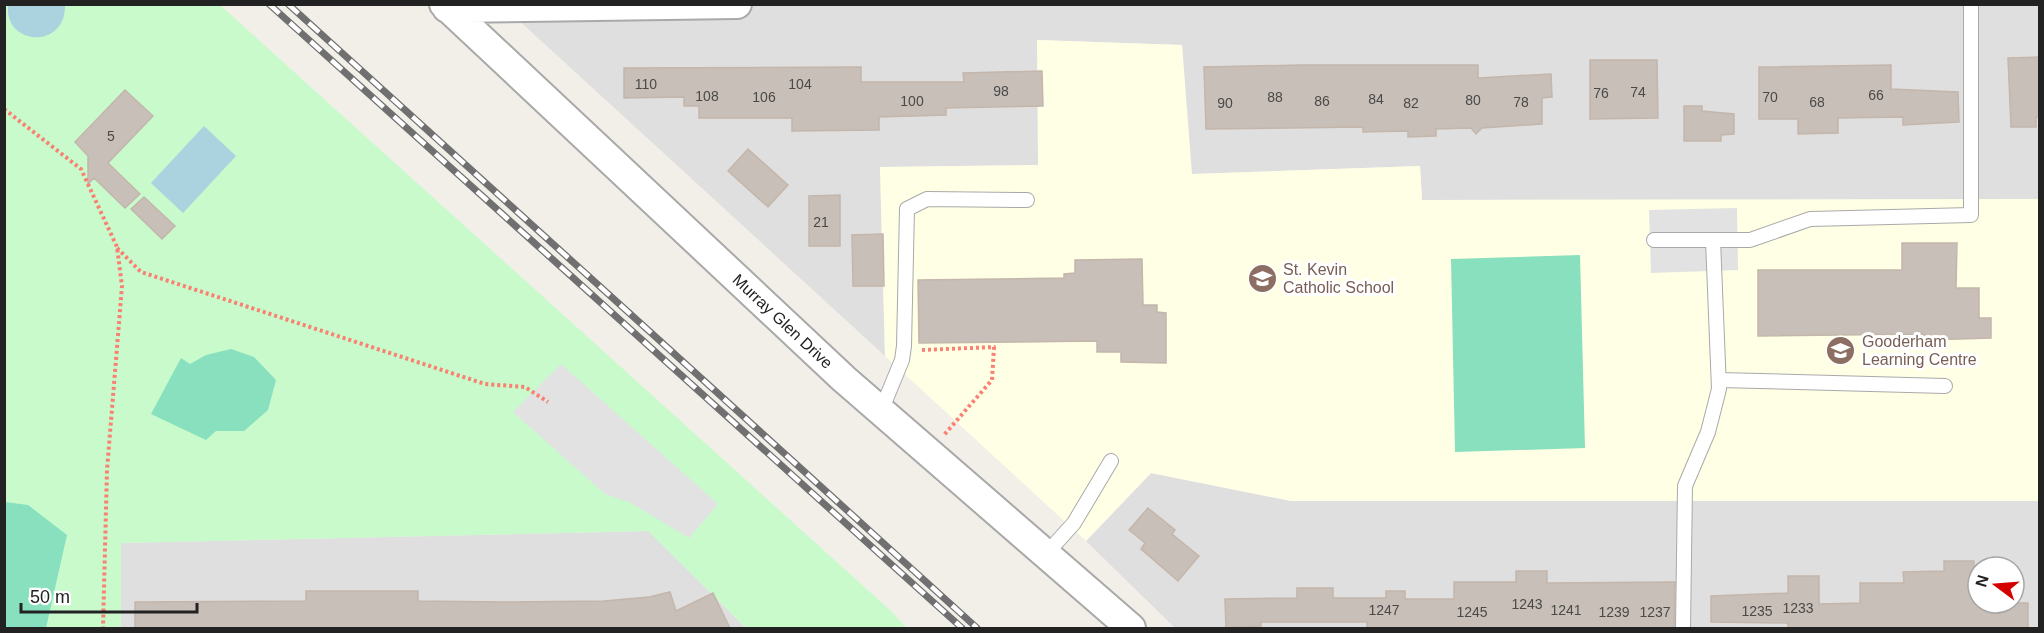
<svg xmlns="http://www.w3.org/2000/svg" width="2044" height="633" font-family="Arial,sans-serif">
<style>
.residential{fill:#e0dfdf;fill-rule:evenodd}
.education{fill:#ffffe5}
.park{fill:#c8facc}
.pitch{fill:#88e0be}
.parking{fill:#e2e2e2}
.water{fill:#aad3df}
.building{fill:#c7bfb8;stroke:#c4b6ab;stroke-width:1.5}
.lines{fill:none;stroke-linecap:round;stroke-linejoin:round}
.service-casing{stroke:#a9a9a9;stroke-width:16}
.minor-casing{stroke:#a9a9a9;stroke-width:32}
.path{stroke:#fa8072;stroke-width:4;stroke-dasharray:3 3;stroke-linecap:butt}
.service{stroke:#fff;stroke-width:14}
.minor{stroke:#fff;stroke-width:28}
.rail-casing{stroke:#707070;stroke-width:7}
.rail{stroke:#fff;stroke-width:4.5;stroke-dasharray:14;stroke-linecap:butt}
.labels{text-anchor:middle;stroke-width:6;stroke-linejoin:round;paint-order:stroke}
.number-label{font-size:14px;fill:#4b4948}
.education-label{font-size:16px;fill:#785e54;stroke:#fff;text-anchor:start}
.street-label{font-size:16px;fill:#222;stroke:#fff}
</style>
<rect width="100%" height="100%" fill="#f2efe9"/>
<path class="residential" d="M502 5H2039V199L1422 200 1420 166 1191 174 1182 45 1038 40V165L880 167 885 356Z
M1151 473 1291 501H2039V628H1175L1086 541ZM1978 567H2014V603H1978Z
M649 531 746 628H121L120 543Z"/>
<path class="education" d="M1037 40 1182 45 1192 174 1420 166 1422 200 2039 199V501H1291L1151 473 1086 541 885 356 880 167 1038 165Z"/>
<path class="park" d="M4 5H220L891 611 907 628H746L648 531 121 543V628H5Z"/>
<path class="pitch" d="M1580 255 1585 448 1455 452 1451 259Z
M231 349 254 357 276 380 268 410 244 431H216L206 440 151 414 181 358 190 364 206 355Z
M5 502 28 505 67 535 46 628H5Z"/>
<path class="parking" d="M1737 208 1738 270 1651 273 1649 210Z
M561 364 718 504 689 538 631 503 605 494 513 412Z"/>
<path class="water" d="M8 5H65C66 50 4 46 8 5Z
M204 126 236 156 183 213 151 183Z"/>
<path class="building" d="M2040 57V117H2036V127H2011L2008 58Z
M1590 60H1657L1658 118 1590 119Z
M1301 65H1478V78L1551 74 1552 97 1542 98V124L1482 128 1476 134 1471 128 1436 129V136L1408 137V131L1363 132V127L1206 129 1204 67Z
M1891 65V89L1958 92 1959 122 1903 125V117L1838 118V133L1798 134V119H1759V67Z
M861 67V82H964L963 73 1042 71 1043 106 946 108V115L879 117V130L792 131V118H699V106H684V97L624 98V68Z
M125 90 153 116 108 163 140 194 125 208 94 178 88 184V156L75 142Z
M1684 106H1702V111L1734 114V134L1721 135V141H1684Z
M748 149 788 185 768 207 728 171Z
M840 195V246H809V196Z
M144 197 175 226 162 239 131 209Z
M883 234 884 286H853L852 235Z
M1902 243H1957L1956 288H1979V318H1991V338L1924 340V334L1758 336V270H1902Z
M1142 259 1143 305H1157V312L1166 313V363L1121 362V352H1097V341L919 343 918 280 1064 278V274L1075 273V260Z
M1148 508 1175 530 1172 534 1199 556 1178 581 1141 549 1145 543 1129 530Z
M1944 561H1974V603H2028V628H1788V623L1711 622V596L1788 593V576H1819V604L1860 603V583H1904L1903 572 1944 571Z
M1516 571H1547V583L1675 582 1674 628H1367V622H1261V626L1226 628 1225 599 1297 598V588H1333V598H1386V591H1405V599H1454V582H1516Z
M306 591H418V601L505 602 604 601 649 597 670 592 676 611 713 593 730 628H135V602L306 601Z"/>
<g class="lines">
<defs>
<path id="service" d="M1654 240H1750L1810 219 1971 215V4
M1719 380 1945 386
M881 411 902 360 904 346 907 209 927 199 1027 200
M1046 554 1074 523 1111 461
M1683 628 1685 486 1708 432 1719 389 1713 240"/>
<path id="minor" d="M444 4 844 379 1131 628
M447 8 737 4"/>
</defs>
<use href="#service" class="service-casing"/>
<use href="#minor" class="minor-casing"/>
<path class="path" d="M4 109 81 169 117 247 122 286 107 470 103 628
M117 248 141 272 485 384 525 387 548 402
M922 350 994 347 992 380 944 435"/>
<use href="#service" class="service"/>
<use href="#minor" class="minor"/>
<defs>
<path id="rail" d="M269 4 962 628
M288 4 977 628"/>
</defs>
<use href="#rail" class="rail-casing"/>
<use href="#rail" class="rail"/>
</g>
<defs>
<symbol id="school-disc" viewBox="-11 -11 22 22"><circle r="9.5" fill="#8d6e63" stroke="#fff"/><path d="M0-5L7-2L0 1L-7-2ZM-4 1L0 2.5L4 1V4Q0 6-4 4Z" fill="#fff"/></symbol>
</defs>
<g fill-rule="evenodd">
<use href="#school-disc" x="1246" y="262" width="33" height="33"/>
<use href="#school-disc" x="1824" y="334" width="33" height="33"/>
</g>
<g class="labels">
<g class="number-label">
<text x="646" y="89">110</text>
<text x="800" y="89">104</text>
<text x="1001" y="96">98</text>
<text x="1638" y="97">74</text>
<text x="1601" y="98">76</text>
<text x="1876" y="100">66</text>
<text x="707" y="101">108</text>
<text x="764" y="102">106</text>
<text x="1275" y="102">88</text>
<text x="1770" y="102">70</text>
<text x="1376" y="104">84</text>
<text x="1473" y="105">80</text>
<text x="912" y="106">100</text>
<text x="1322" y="106">86</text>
<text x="1521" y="107">78</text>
<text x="1817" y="107">68</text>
<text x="1225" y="108">90</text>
<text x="1411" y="108">82</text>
<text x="111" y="141">5</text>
<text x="821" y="227">21</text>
<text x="1527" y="609">1243</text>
<text x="1798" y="613">1233</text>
<text x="1384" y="615">1247</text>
<text x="1566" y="615">1241</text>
<text x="1757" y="616">1235</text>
<text x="1472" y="617">1245</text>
<text x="1614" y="617">1239</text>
<text x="1655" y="617">1237</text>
</g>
<g class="education-label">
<text x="1283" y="275">St. Kevin<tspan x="1283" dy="18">Catholic School</tspan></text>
<text x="1862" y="347">Gooderham<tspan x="1862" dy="18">Learning Centre</tspan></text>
</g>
<g class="street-label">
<text transform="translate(783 321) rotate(43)" y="6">Murray Glen Drive</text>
</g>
</g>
<rect width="2044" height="633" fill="none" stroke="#222222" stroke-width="12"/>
<g transform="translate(1996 585) rotate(286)"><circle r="28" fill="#ffffff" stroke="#a7a7a7" stroke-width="1.5"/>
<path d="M0-4.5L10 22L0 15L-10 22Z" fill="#d40000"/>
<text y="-9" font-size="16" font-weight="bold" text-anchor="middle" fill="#222222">N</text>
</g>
<path d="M21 603v9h176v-9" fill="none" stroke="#222222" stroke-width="3"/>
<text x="30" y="603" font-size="18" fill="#222222" stroke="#ffffff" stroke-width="4.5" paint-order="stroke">50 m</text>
</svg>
